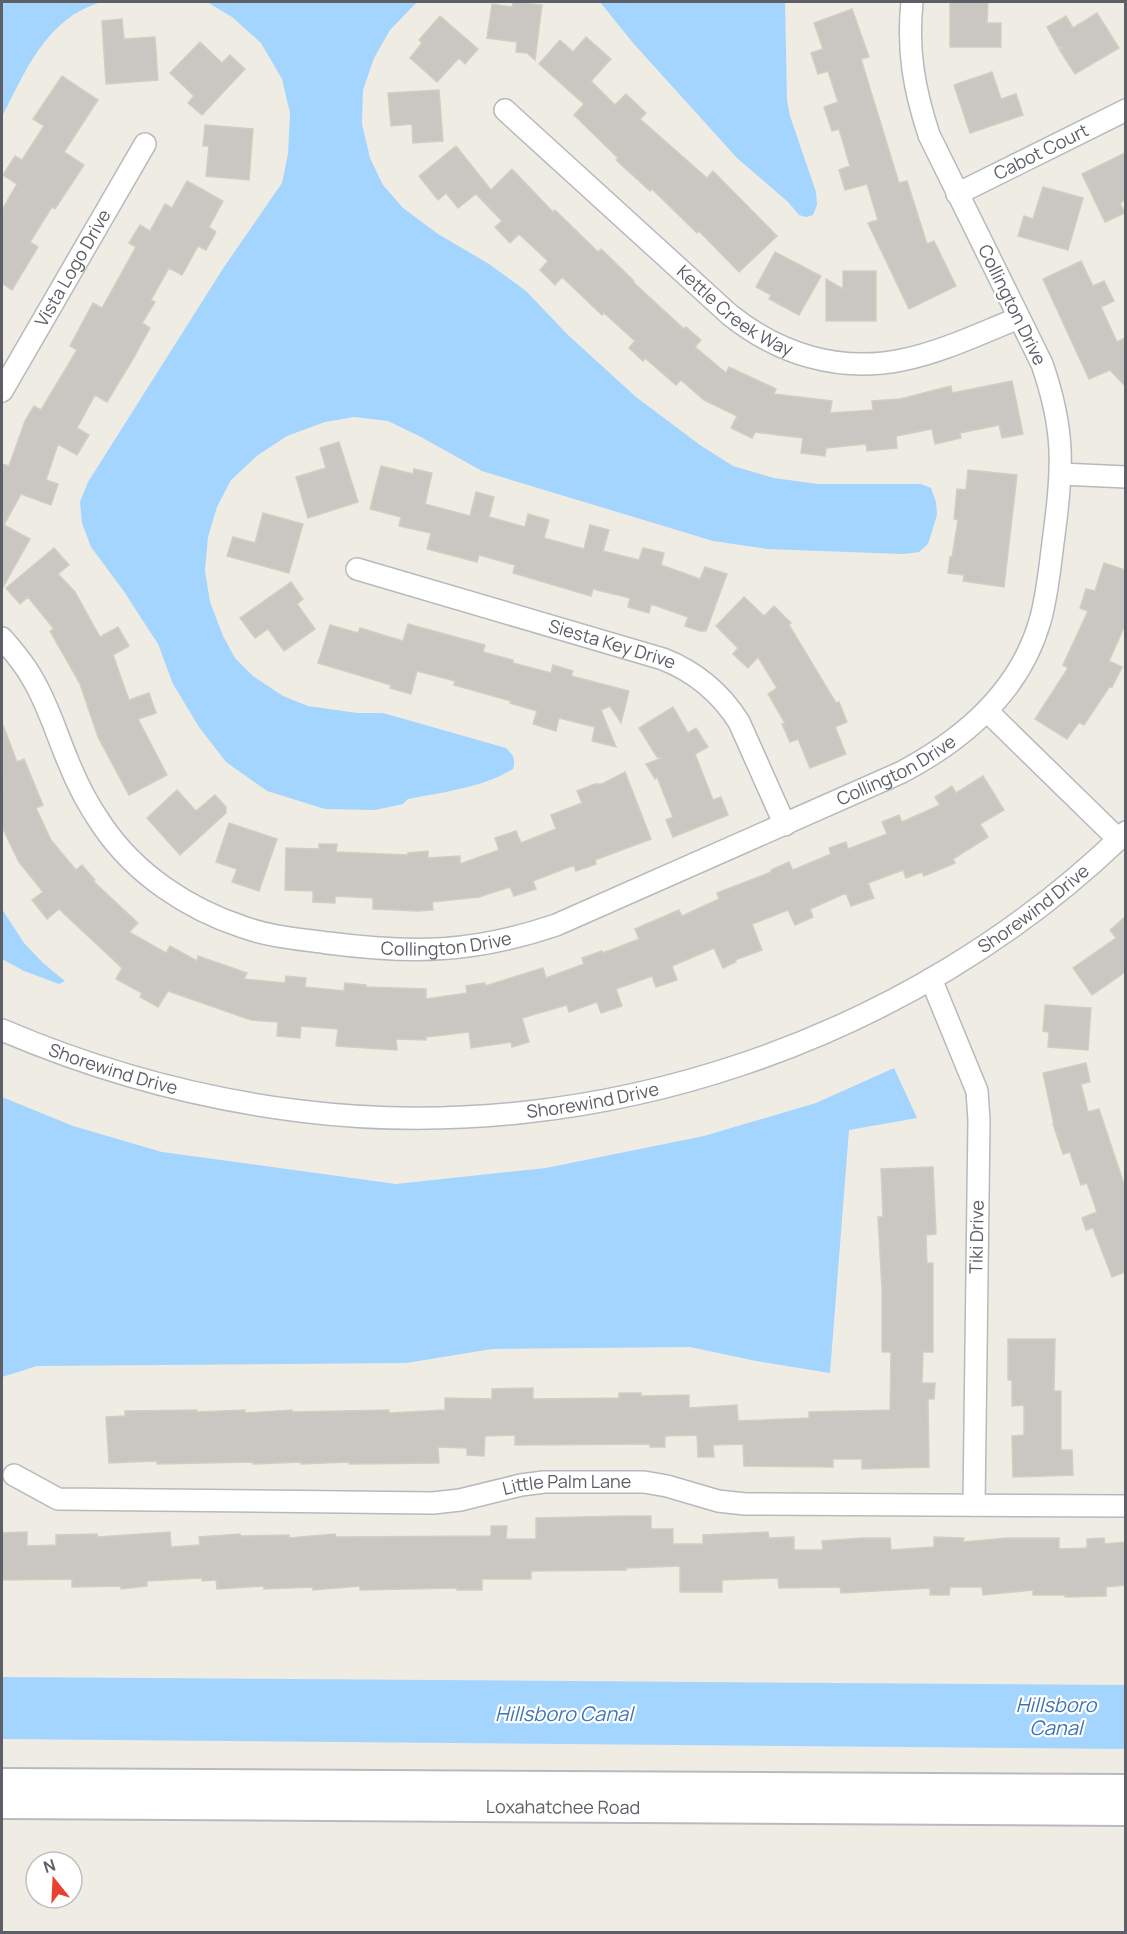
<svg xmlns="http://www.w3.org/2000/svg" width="1127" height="1934" font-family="Manrope,sans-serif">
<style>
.water{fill:#a3d5ff}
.building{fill:#cac6c1;stroke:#d3cec2;stroke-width:1.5}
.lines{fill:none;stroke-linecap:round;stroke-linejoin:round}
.minor-casing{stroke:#b6b9be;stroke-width:24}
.secondary-casing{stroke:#b7bac0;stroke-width:32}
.minor{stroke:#fff;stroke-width:21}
.secondary{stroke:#fff;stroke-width:28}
.labels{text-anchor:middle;stroke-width:4.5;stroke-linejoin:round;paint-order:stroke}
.street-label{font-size:18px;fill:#5c5f65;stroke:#fff}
.water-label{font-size:20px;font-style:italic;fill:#3f75b3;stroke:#fff}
</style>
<rect width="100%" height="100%" fill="#efece4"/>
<path class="water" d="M2 2H101C47 18 25 71 2 117Z
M207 2H417L390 30 374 58 363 90 362 124 370 158 383 185 403 208 438 234 489 264 526 291 568 335 636 397 700 445 733 466 774 478 818 484H921L931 488 936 502 937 515 928 544 919 552 903 554 767 549 713 541 482 471 421 437 388 421 354 417 325 422 287 436 258 455 231 480 217 507 208 537 205 571 210 602 223 636 235 658 253 676 283 696 308 706 357 713H383L506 748C513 755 516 759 513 769 482 788 443 792 408 799L403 804 375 810 325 809 267 791 226 762 199 727 173 684 158 644 123 590 91 547 82 523 80 502 88 482 224 267 282 183 288 154 290 113 282 79 261 43 232 17Z
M600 2H785L787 100 790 116 816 192 817 205 813 215 806 217 799 215 788 202 737 158 633 43Z
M2 909 24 943 43 963 65 981 59 984 24 971 2 959Z
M894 1068 917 1118 849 1130 830 1373 756 1361 690 1347 492 1349 406 1363 37 1366 2 1377V1097L73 1126 162 1152 396 1184 546 1168 704 1136 816 1103Z
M2 1677 1125 1685V1749L2 1739Z"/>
<path class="building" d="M513 2 542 5 535 60 527 53 516 52 517 42 487 38 492 4 512 7Z
M950 2H988L987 23H1001V47H950Z
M852 9 869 57 861 59 899 183 907 181 927 244 934 241 956 286 909 309 868 223 878 220 867 184 845 190 839 170 850 166 839 129 832 131 824 107 838 102 828 71 818 74 811 53 823 49 814 23Z
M1097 13 1119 48 1075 74 1059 49 1065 47H1058L1047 27 1066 16 1073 28Z
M440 16 478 49 465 64 459 58 437 82 410 58 422 43 419 40Z
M122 19 124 39 155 37 158 80 106 84 102 21Z
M586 37 611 59 591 81 615 105 626 94 646 113 640 119 707 178 713 171 777 236 739 272 699 231 697 233 652 189 650 191 616 160 618 158 574 115 584 104 539 64 560 40 573 52Z
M200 42 222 63 230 55 245 69 202 115 188 103 194 96 170 73Z
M992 72 1001 99 1016 94 1023 115 970 133 954 85Z
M62 76 98 100 64 152 84 165 55 209 52 207 30 242 38 247 12 290 2 283V210L17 184 3 175 15 156 22 160 44 126 33 119Z
M439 90 443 141 413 143 412 124 391 126 388 93Z
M205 125 253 129 249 180 206 176 209 146H203Z
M456 146 491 190 512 169 553 212 555 210 598 252 601 249 634 281 633 282 684 329 686 327 701 340 695 347 726 373 729 367 776 389 774 394 832 401 830 413 873 410 872 401 900 399 951 386 952 393 1012 381 1023 434 1002 438 999 425 960 433 961 438 935 444 932 429 896 436 897 448 867 451 866 444 826 448 825 456 801 453 803 438 755 432 752 438 731 428 737 416 704 400 681 380 676 385 645 358 643 361 629 348 635 341 604 313 602 315 562 277 555 285 540 270 548 261 519 234 510 243 495 227 502 221 476 194 458 208 446 193 438 200 419 176Z
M1125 153V200L1120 203 1125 213 1105 222 1082 174Z
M187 181 223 201 209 227 216 232 206 250 198 246 182 275 169 268 151 300 155 302 142 323 150 328 133 359 107 402 95 395 77 428 89 435 77 455 58 444 46 480 58 484 51 505 21 494 4 525 30 539 2 589V464L9 466 25 421 34 406 41 410 77 350 70 346 93 303 102 308 121 274 136 247 129 243 140 225 150 231 165 204 172 208Z
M1043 187 1083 198 1068 250 1018 236 1024 216 1033 219Z
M775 252 821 276 799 315 769 299 771 295 756 287Z
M1081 261 1093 286 1104 281 1114 301 1101 307 1117 342 1125 338V386L1110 370 1089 379 1043 279Z
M843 271H876V321H826V279L843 289Z
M339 442 358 502 308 518 296 477 326 468 320 448Z
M381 466 413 474 414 469 432 473 425 504 470 516 476 492 494 497 489 517 525 527 528 514 549 520 544 538 584 549 590 525 609 530 603 551 639 560 643 548 664 553 661 565 700 579 705 567 727 574 706 631H700L685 626 688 617 651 604 649 613 628 607 630 598 593 589 591 596 513 573 515 565 479 555 477 562 427 549 431 533 399 526 401 517 370 509Z
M968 470 1017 475 1004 587 963 581 964 575 948 573 950 557H952L958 520 954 519 957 489 966 490Z
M263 513 303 524 289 573 227 556 233 537 255 543Z
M54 548 69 565 58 574 75 592 100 637 118 627 129 646 113 655 129 700 149 693 156 713 138 719 167 775 129 795 98 737 80 684 50 631 54 629 28 597 20 604 6 588Z
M1104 563 1125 570V625L1109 661 1122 667 1112 687 1110 686 1084 725 1079 722 1067 739 1035 719 1068 668 1063 665 1088 611 1080 608 1086 589 1095 591Z
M291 582 303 599 297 604 315 629 284 651 268 629 255 638 240 618Z
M744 597 764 616 774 606 791 623 789 625 836 703 839 702 847 722 835 727 846 754 810 768 798 739 790 742 782 724 785 723 768 694 777 688 758 657 748 668 733 654 738 648 716 626Z
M408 624 485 645 483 652 513 660V663L551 673 553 665 573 671 571 676 629 691 621 723 610 706 601 710 616 747 592 741 595 727 559 718 556 731 533 724 537 711 510 703 511 701 454 685 455 681 417 671 411 694 390 688 391 685 318 663 330 625 358 633 360 628 403 641Z
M673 707 688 733 696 728 708 747 695 754 713 800 721 797 728 815 673 837 666 820 673 817 657 777 655 779 646 764 662 758 657 757 639 728Z
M3 725 17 762 24 759 43 805 36 808 51 840 76 870 82 865 95 880 93 881 138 923 129 932 166 953 170 946 197 961 198 956 247 973 244 979 285 983 286 976 306 978 305 987 344 991 345 983 366 985V987L426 989V999L467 993 466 986 485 983V986L543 968 546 978 584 964 582 958 602 951 603 953 639 939 635 929 679 910 682 916 719 899 717 893 771 872V870L789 862 793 870 831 854 829 848 846 842 848 849 887 834 882 822 899 815 902 822 940 805 935 797 952 786 956 793 983 776 1004 810 980 824 988 837 953 859 955 863 924 876 922 872 906 878 903 870 868 883 874 898 851 906 846 893 810 909 813 917 795 925 788 910 752 924 762 950 735 960 736 962 723 968 714 948 672 966 677 980 656 987 652 976 616 989 622 1006 601 1013 597 1002 569 1012 567 1005 522 1018 529 1042 512 1047 511 1042 471 1048 469 1032 426 1037V1040L396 1039 397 1050 336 1046 338 1029 301 1026 300 1038 277 1036 278 1022 251 1020 168 991 158 1007 140 997 142 993 116 979 122 968 59 909 47 919 32 900 43 892 19 862 2 827Z
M625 772 651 839 595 860 596 864 576 871 574 865 533 881 536 889 514 896 510 887 479 897 432 902 433 910 418 911 373 909V898L335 896V903L313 902V891L285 890 286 848 319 849V844H337L336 852 408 855V853L428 851V858L460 856V864L499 850 495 838 516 831 521 843 556 829 551 815 582 803 577 791 595 784H602Z
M177 790 196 811 215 795 226 807V813L180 855 147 818Z
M229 823 277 839 259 891 232 882 237 869 216 862Z
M1125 917V972L1092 995 1073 968 1116 938 1110 930Z
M1045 1005 1091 1008 1088 1050 1048 1047 1049 1032 1043 1031Z
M1086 1063 1090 1082 1081 1084 1088 1112 1099 1109 1125 1187V1272L1112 1277 1093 1228 1086 1230 1082 1218 1097 1212 1087 1183 1081 1185 1070 1152 1063 1154 1053 1124H1054L1043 1073Z
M933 1167 936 1234 926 1235 927 1263H933V1352H923L922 1383H935L934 1399H928L929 1467 862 1469V1459H833V1467L744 1466 743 1444 713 1445 714 1457H698L697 1435 665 1436V1447H650V1444L515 1445V1435L485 1436 484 1456 467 1455V1448L438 1447 439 1463 349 1464V1462L301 1464V1462L253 1464V1462L157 1464V1461L109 1463 106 1417 125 1416V1411L197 1410V1412L245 1410V1413L292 1410V1412L389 1410V1413L445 1410V1398L492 1399V1389L533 1388V1399L619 1398V1393H641V1396L689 1395V1408L737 1405 738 1421 809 1418V1412L890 1410 891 1352H882V1290L878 1217H883L881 1169Z
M1008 1339H1055L1054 1391H1061V1450H1072L1073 1475 1013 1477 1012 1436 1024 1435V1405L1012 1406V1380H1008Z
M625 1516H651V1529H673V1544H703V1535L768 1532 769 1538 794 1537V1550H823L822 1541 863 1538H890L891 1550 934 1547V1537L964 1538 963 1542 1007 1538H1059V1549L1087 1548V1539L1104 1538 1105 1544 1125 1542V1585L1106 1587V1596L1065 1597V1595H1033V1590L983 1595 982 1587H950L949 1595H930V1588L841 1593 840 1587 779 1588 778 1578 722 1580V1592H680V1566L626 1568V1570L531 1571V1579H482V1590H457V1588L360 1590V1586L313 1590V1587L264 1589V1586L217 1589 216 1580 202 1581V1578L147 1581V1586L121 1589V1586L72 1587V1579L2 1580V1533L27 1532V1546L56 1545V1535L97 1534 98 1537 170 1532 171 1547 200 1545 199 1537 240 1534V1536L289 1535V1538L335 1534 336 1537 491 1536V1526H507L506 1539H536V1518Z"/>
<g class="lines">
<defs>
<g id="minor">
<path id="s1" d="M505 110 730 315C779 354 839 373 902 360 942 352 981 333 1019 318"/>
<path id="s2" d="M957 194 1126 110"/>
<path id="s3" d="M2 391 145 144"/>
<path d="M1061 474 1126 477"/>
<path id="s4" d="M357 569 663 659C696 672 720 692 739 722L785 825"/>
<path id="s5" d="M2 638C13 651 24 663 32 678 48 704 56 733 68 761 77 784 88 805 102 825 135 874 188 909 243 927 270 937 300 939 328 943 414 954 473 953 556 925L902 772C964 739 1020 691 1040 621 1048 593 1050 564 1054 535 1063 468 1065 430 1042 364L929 135C914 89 907 50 912 2"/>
<path d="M987 711 1118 839"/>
<path d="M931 979 977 1091 979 1120 974 1505"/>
<path id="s6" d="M2 1030C98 1071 195 1098 300 1111 596 1148 912 1041 1126 832"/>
<path id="s7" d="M14 1475 58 1499 433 1503 460 1500 521 1485 544 1482H644L667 1486 718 1501 745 1504 1126 1506"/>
</g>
<g id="secondary">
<path d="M2 1783 1126 1789"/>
<path id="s8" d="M2 1804 1126 1811"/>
</g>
</defs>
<use href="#minor" class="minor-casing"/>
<use href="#secondary" class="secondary-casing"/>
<use href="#minor" class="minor"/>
<use href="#secondary" class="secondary"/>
</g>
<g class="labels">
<g class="street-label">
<text dy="6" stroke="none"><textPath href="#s2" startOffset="94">Cabot Court</textPath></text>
<text dy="6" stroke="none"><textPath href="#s3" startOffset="142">Vista Logo Drive</textPath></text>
<text transform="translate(1012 305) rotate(64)" y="6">Collington Drive</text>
<text dy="6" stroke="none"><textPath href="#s1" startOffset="306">Kettle Creek Way</textPath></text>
<text dy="6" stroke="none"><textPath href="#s4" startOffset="266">Siesta Key Drive</textPath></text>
<text dy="6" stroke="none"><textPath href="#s5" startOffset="1082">Collington Drive</textPath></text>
<text dy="6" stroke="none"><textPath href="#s6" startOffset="1090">Shorewind Drive</textPath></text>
<text dy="6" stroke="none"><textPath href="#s5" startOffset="596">Collington Drive</textPath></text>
<text dy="6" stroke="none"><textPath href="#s6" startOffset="118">Shorewind Drive</textPath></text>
<text dy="6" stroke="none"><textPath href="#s6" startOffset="604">Shorewind Drive</textPath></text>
<text transform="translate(977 1237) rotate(-89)" y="6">Tiki Drive</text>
<text dy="6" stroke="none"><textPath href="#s7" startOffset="561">Little Palm Lane</textPath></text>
<text dy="6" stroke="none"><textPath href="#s8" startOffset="561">Loxahatchee Road</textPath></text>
</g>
<g class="water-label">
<text x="1056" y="1712">Hillsboro<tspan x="1056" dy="23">Canal</tspan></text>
<text x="564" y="1721">Hillsboro Canal</text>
</g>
</g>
<rect width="1127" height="1934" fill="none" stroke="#5c5f65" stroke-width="6"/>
<g transform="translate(54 1880) rotate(342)"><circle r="28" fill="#ffffff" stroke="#bebfc1" stroke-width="1.5"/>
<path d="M0-4.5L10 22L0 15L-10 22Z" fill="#eb402d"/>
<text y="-9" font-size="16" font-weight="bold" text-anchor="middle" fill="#5c5f65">N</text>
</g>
</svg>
